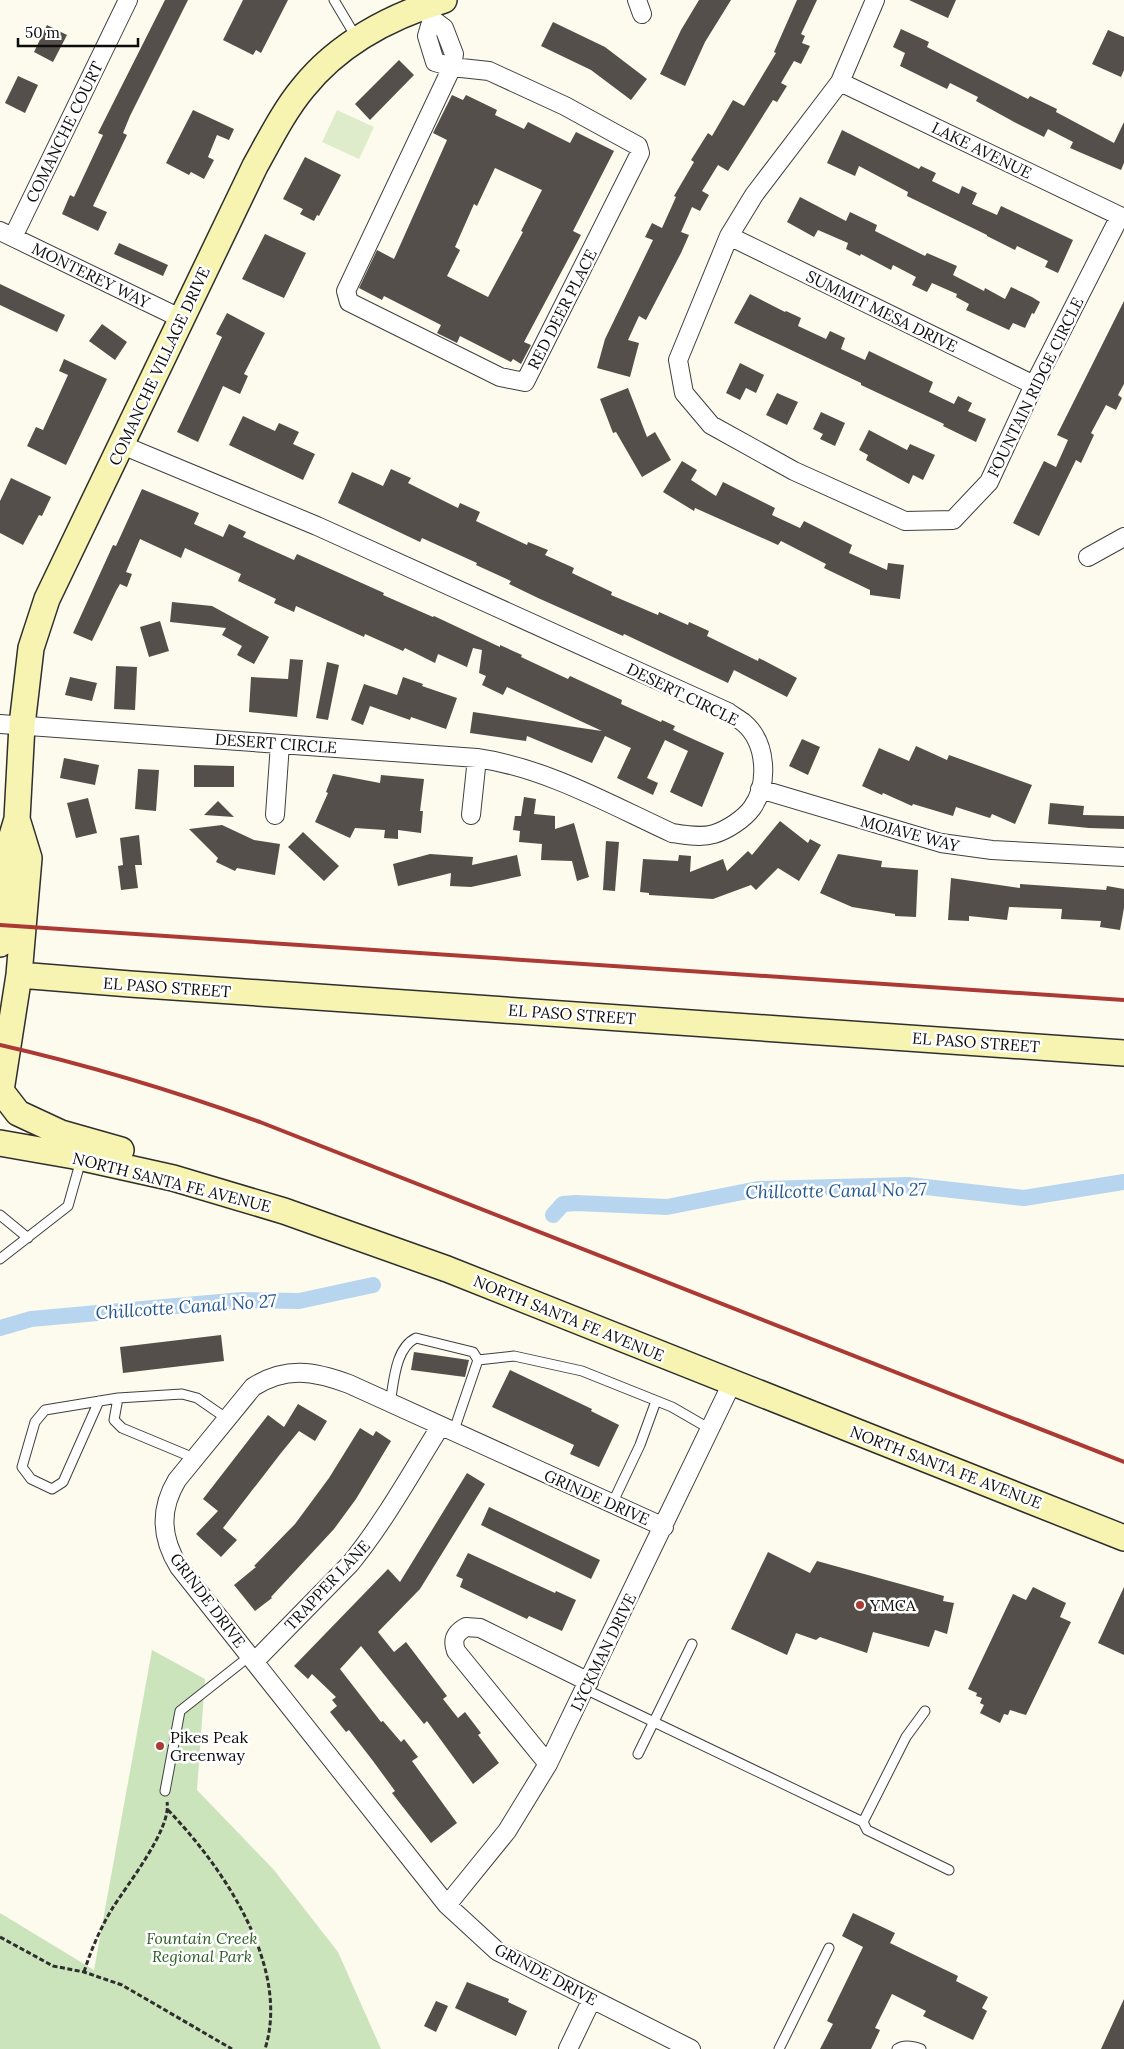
<svg xmlns="http://www.w3.org/2000/svg" width="1124" height="2049" font-family="Lora,serif">
<style>
.green{fill:#cce4bb}
.pitch{fill:#deeccc}
.lines{fill:none;stroke-linecap:round;stroke-linejoin:round}
.canal{stroke:#b8d5ef;stroke-width:16}
.building{fill:#544f4a;fill-rule:evenodd}
.lane-casing{stroke:#3f3f3f;stroke-width:11}
.street-casing{stroke:#3f3f3f;stroke-width:20}
.secondary-casing{stroke:#2e2e2e;stroke-width:28}
.path{stroke:#2e2e2e;stroke-width:3;stroke-dasharray:5 2.5;stroke-linecap:butt}
.lane{stroke:#fff;stroke-width:9}
.street{stroke:#fff;stroke-width:18}
.secondary{stroke:#f6f4b0;stroke-width:25}
.rail{stroke:#ac3934;stroke-width:4}
.poi-dot{fill:#ac3934;stroke:#fff;stroke-width:2}
.labels{text-anchor:middle;stroke-width:5;stroke-linejoin:round;paint-order:stroke}
.street-label{font-size:16px;fill:#0c0c0c;stroke:#fff}
.poi-label{font-size:16px;fill:#0c0c0c;stroke:#fff;text-anchor:start}
.park-label{font-size:16px;font-style:italic;fill:#2b5c24;stroke:#fff}
.water-label{font-size:18px;font-style:italic;fill:#245790;stroke:#fff}
</style>
<rect width="100%" height="100%" fill="#fdfbed"/>
<path class="green" d="M152 1650 205 1679 197 1790 274 1870 338 1952 381 2049H0V1913L94 1970Z"/>
<path class="pitch" d="M337 110 374 127 359 159 322 142Z"/>
<g class="lines">
<path class="canal" d="M553 1215 563 1204 576 1203 667 1207 758 1189 908 1185 1024 1198 1124 1182
M0 1328 31 1319 242 1300 299 1301 373 1285"/>
</g>
<path class="building" d="M165 0H188L130 116 123 133 127 135 93 206 107 212 98 231 62 214 70 195 74 197 103 135 98 133Z
M243 0H288L261 53 256 50 253 55 223 40Z
M699 0H731L705 42 685 86 660 74 681 30Z
M797 0H817L801 34 805 36 802 43 810 46 801 64 794 61 781 83 787 86 777 102 773 100 728 171 718 165 702 191 709 195 700 211 692 207 681 232 689 235 681 253 646 320 639 316 628 340 639 343 630 377 597 368 605 339 653 240 645 237 652 223 662 228 676 197 674 196 694 162 691 160 708 133 712 136 733 100 744 106 776 53 774 52Z
M909 0H956L948 18Z
M553 22 605 47 647 79 631 100 591 70 541 46Z
M47 25 67 35 53 62 34 52Z
M901 29 929 42 927 47 1028 99 1030 96 1057 109 1056 112 1114 143 1124 122V163L1121 170 1070 148 1073 142 1048 129 1044 137 1016 123 976 101 978 97 950 83 947 89 900 66 905 53 893 47Z
M1108 30 1124 37V70L1121 77 1092 64Z
M399 60 414 75 370 120 355 104Z
M18 76 38 85 25 113 5 103Z
M452 95 463 100 466 95 497 110 495 115 524 129 528 122 570 143 576 132 614 151 573 231 581 235 524 342 531 345 521 364 513 359 511 362 460 336 457 343 437 333 441 325 384 296 382 300 359 288 377 250 394 259 447 140 433 133ZM495 168 542 190 521 231 523 232 488 297 447 276 460 250 455 247 474 204 477 206Z
M193 110 234 129 229 140 217 135 208 157 214 160 204 179 191 172 189 175 166 163Z
M842 130 919 169 921 166 936 173 932 181 959 194 962 186 977 193 972 204 997 215 1001 206 1073 240 1058 273 1045 267 1048 261 1017 246 1015 250 987 236V235L907 196 908 192 859 166 855 176 827 163Z
M305 157 341 175 319 216 317 215 314 221 300 214 303 209 283 199Z
M800 197 846 221 850 212 877 225 875 231 925 256 927 253 957 266 953 275 984 291 985 288 1005 299 1011 287 1032 297 1040 302 1034 314 1032 313 1025 328 1013 323 1009 330 966 310 969 304 956 297 957 294 932 283 927 292 912 285 916 277 893 265 891 270 861 254 860 256 846 249 848 243 818 230 814 237 787 222Z
M265 234 306 253 284 298 242 279Z
M119 243 168 265 163 276 114 254Z
M0 284 65 315 57 332 0 305Z
M750 294 785 312 786 311 801 318 798 326 826 339 830 331 845 338 841 349 865 360 869 351 933 382 929 392 954 404 958 396 972 403 968 411 986 419 976 442 943 426 944 424 861 385V383L734 323Z
M1124 301V384L1118 395 1122 398 1116 410 1106 405 1091 433 1094 435 1081 463 1076 460 1039 536 1013 523 1044 461 1056 467 1068 440 1057 435Z
M227 313 265 333 244 374 248 376 240 394 223 386 198 442 177 432 222 337 216 334Z
M102 324 127 342 115 360 89 341Z
M64 359 107 379 66 465 27 446 36 427 43 430 68 375 59 371Z
M740 363 764 375 756 393 746 388 740 400 726 393Z
M628 388 647 437 655 432 671 460 642 477 616 432 613 433 600 399Z
M777 393 798 402 787 425 766 415Z
M821 412 845 423 835 446 820 439 823 434 813 429Z
M243 416 275 431 279 423 299 432 293 444 315 454 303 480 229 445Z
M869 430 907 450 910 444 935 455 923 480 913 475 909 484 866 460 868 455 859 450Z
M682 461 697 470 691 480 716 496 723 482 775 508 772 515 800 528 804 521 852 545 849 553 887 570 888 563 904 565 900 599 870 595V590L824 568 826 564 781 541 778 545 695 508 694 511 663 492Z
M391 469 411 478 408 483 458 508 460 503 480 512 476 521 527 545 528 542 548 550 545 555 574 568 572 573 612 592 611 595 658 615 659 612 688 625 689 622 709 631 707 636 758 661 759 658 797 678 787 697 734 670 728 683 624 634 623 636 538 598 509 584 511 581 476 565 477 563 422 538 420 542 338 503 352 472 383 486Z
M11 478 51 497 42 516 39 515 23 545 0 533V501Z
M142 489 199 513 194 524 223 537 229 524 246 532 243 537 294 560 297 554 384 593 383 595 433 617 434 616 500 647V645L522 655 521 657 568 679 570 676 622 700 621 704 661 722 662 720 675 726 673 730 724 753 702 807 670 792 688 751 665 740 647 778 658 783 653 795 617 778 631 748 605 736 592 763 527 736 526 741 470 733 473 712 602 731 507 687 503 695 482 685 486 676 479 673 482 650 473 648 467 667 438 654 435 663 405 648 403 651 365 634 364 637 296 606 294 612 274 603 276 599 238 581 241 574 185 548 181 558 140 539 126 572 132 574 127 587 120 584 116 591 92 641 73 633 113 545 116 546Z
M172 602 212 606 269 637 254 664 237 655 242 646 222 635 226 628 170 622Z
M160 621 169 651 149 657 140 627Z
M290 659 303 660 297 717 249 712 251 677 288 679Z
M327 662 339 665 328 720 316 718Z
M116 666 137 667 135 710 114 709Z
M70 677 97 683 92 701 65 695Z
M403 677 423 684 422 686 457 698 446 729 411 717 410 720 370 706 363 725 351 720 364 684 397 695Z
M802 739 820 747 808 775 789 766Z
M916 746 947 760 949 755 1032 785 1015 824 992 814 990 818 956 807 953 816 913 804 912 806 883 793 882 795 862 786 879 748 909 761Z
M64 758 99 765 95 785 60 778Z
M194 765 234 766V787H194Z
M138 769 159 770 156 811 135 809Z
M333 774 380 783 381 775 424 779 420 811H423L421 833 398 830V839L384 838 385 830 355 828 350 838 315 822 328 793 326 792Z
M524 797 536 799 534 814 555 816V829L574 823 589 877 577 881 572 861 541 860 542 844 519 842 520 831 513 830 515 816H521Z
M88 798 97 833 76 838 67 803Z
M218 801 234 817 204 815Z
M1050 803 1084 806 1083 815 1124 816V829L1089 828 1048 824Z
M780 821 808 843 810 839 821 845 799 881 778 868 756 890 751 885 713 899 649 895V893L640 892 643 859 678 861 679 855 691 856 690 872 723 859 727 871 748 851 752 855Z
M222 825 254 840 280 844 275 875 237 868 235 871 216 862 218 858 189 829Z
M303 832 339 866 324 881 288 847Z
M139 835 142 865H135L138 888 121 890 118 866 123 865 120 838Z
M606 841 619 842 615 891 603 890Z
M430 854 473 857 472 865 517 855 521 876 471 887 450 886 451 873 398 886 393 864Z
M838 854 882 861 881 867 918 870 916 917 895 916V914L852 907 820 893Z
M951 878 1020 888V884L1106 890 1107 886 1124 889V908L1120 930 1100 927 1101 921 1061 919 1062 909 1009 907 1007 920 969 916V921L948 920Z
M221 1335 224 1361 123 1373 120 1347Z
M414 1352 469 1360 465 1377 411 1370Z
M510 1370 592 1409 591 1411 619 1425 599 1467 570 1454 574 1445 492 1407Z
M298 1404 327 1421 315 1441 299 1431 281 1453 223 1528 237 1540 221 1557 196 1534 218 1511 203 1499 268 1415 284 1427Z
M360 1428 373 1436 376 1431 391 1441 356 1499 334 1529 271 1597 272 1598 255 1611 234 1585 256 1567 254 1566 295 1524 329 1478Z
M467 1473 485 1484 420 1589 378 1632 394 1652 406 1642 447 1696 443 1699 458 1718 465 1712 481 1733 478 1735 499 1763 473 1784 427 1721 424 1724 361 1646 340 1669 381 1722 383 1721 401 1742 404 1739 418 1757 412 1761 457 1823 431 1843 392 1793 395 1791 373 1761 349 1730 346 1732 330 1712 337 1706 332 1700 336 1697 312 1674 308 1679 294 1666 388 1569 400 1582Z
M489 1507 600 1560 591 1579 481 1525Z
M768 1552 810 1573 817 1561 944 1596 943 1601 954 1603 947 1634 935 1630 929 1647 873 1632 867 1653 820 1637 816 1640 796 1633 787 1655 731 1629Z
M468 1553 555 1593 556 1591 576 1600 562 1631 529 1616 527 1619 460 1587 463 1579 456 1576Z
M1033 1587 1066 1603 1060 1617 1071 1622 1026 1715 1010 1710 1008 1715 1004 1714 1000 1723 980 1713 984 1705 980 1703 982 1698 976 1696 977 1693 968 1689 1013 1594 1026 1600Z
M1124 1587V1655L1098 1643Z
M853 1913 895 1933 890 1943 958 1976 956 1981 988 1997 982 2008 987 2011 973 2040 923 2016 926 2011 892 1994 875 2028 880 2030 871 2049H820L833 2024 827 2021 863 1947 842 1936Z
M467 1982 509 1999 508 2002 527 2011 516 2036 455 2008Z
M1124 1999V2049H1101Z
M436 2001 448 2006 436 2032 424 2026Z"/>
<g class="lines">
<defs>
<path id="lane" d="M334 0 356 37
M0 1215 28 1238
M0 1259 68 1206 81 1160
M478 1360 514 1356 582 1371 672 1407 710 1429
M118 1398 114 1420 122 1428 194 1458
M99 1401 63 1482 52 1489 31 1479 22 1467 35 1422 45 1410 118 1398 182 1394 197 1398 226 1418
M390 1403C394 1382 395 1348 416 1338L473 1352 478 1360 453 1433
M612 1504 640 1445 656 1401
M585 1689 863 1822 906 1737 925 1711
M638 1754 692 1644
M165 1791 180 1711 251 1655
M863 1822 867 1830 949 1870
M779 2049 829 1948
M897 2049C904 2044 913 2046 921 2049"/>
<path id="street" d="M637 0 642 14
M875 0 840 82 754 195 729 236 678 360 684 393 711 425 794 471 905 521 953 520 989 482 1034 385 1120 216
M423 7 432 19 444 28 454 54 452 67 435 62 427 36 432 19
M452 67 489 71 565 106 638 146 640 153 525 382 500 377 349 302 346 291Z
M840 82 1124 218
M0 231 182 319
M729 236 1034 385
M13 237 128 0
M1088 557 1124 537
M0 724 477 758C546 768 609 804 672 833 685 835 701 838 714 834 727 830 744 819 752 808 769 784 767 743 744 723 739 719 733 716 728 712L317 526 122 445
M760 789 941 843 992 850 1124 857
M275 815 280 744
M471 815 477 758
M664 1527 349 1384C314 1371 286 1366 253 1387L177 1480C159 1510 161 1538 179 1567L447 1905 497 1951 691 2049
M255 1661 350 1564C385 1521 411 1473 440 1427
M548 1764 456 1651C452 1640 455 1633 466 1627L480 1628 589 1682
M447 1905 507 1831 548 1764 732 1383
M568 2049 592 1999"/>
<path id="secondary" d="M0 944 6 856 17 819 22 725 31 648 47 599 255 166C270 139 284 111 303 88 338 44 391 16 444 0
M19 975 130 984 1124 1053
M1 1091 18 1113 61 1133 121 1150
M0 1097 19 975 29 858 17 819
M0 1143 74 1156 173 1178 284 1211 447 1269 1124 1538"/>
</defs>
<use href="#lane" class="lane-casing"/>
<use href="#street" class="street-casing"/>
<use href="#secondary" class="secondary-casing"/>
<path class="path" d="M168 1810C223 1867 291 1967 265 2049
M0 1937 53 1966 84 1972 122 1985 232 2049
M84 1972C91 1950 100 1929 112 1909 127 1885 172 1828 167 1802"/>
<use href="#lane" class="lane"/>
<use href="#street" class="street"/>
<use href="#secondary" class="secondary"/>
<path class="rail" d="M0 925 1124 1000
M0 1045C88 1065 174 1091 260 1122L1124 1462"/>
</g>
<g class="poi-dot">
<circle cx="860" cy="1605" r="5"/>
<circle cx="160" cy="1746" r="5"/>
</g>
<g class="labels">
<g class="street-label">
<text transform="translate(64 132) rotate(-64)" y="6">COMANCHE COURT</text>
<text transform="translate(982 150) rotate(26)" y="6">LAKE AVENUE</text>
<text transform="translate(91 275) rotate(26)" y="6">MONTEREY WAY</text>
<text transform="translate(562 309) rotate(-63)" y="6">RED DEER PLACE</text>
<text transform="translate(882 311) rotate(26)" y="6">SUMMIT MESA DRIVE</text>
<text transform="translate(159 366) rotate(-65)" y="6">COMANCHE VILLAGE DRIVE</text>
<text transform="translate(1035 387) rotate(-64)" y="6">FOUNTAIN RIDGE CIRCLE</text>
<text transform="translate(683 694) rotate(26)" y="6">DESERT CIRCLE</text>
<text transform="translate(276 743) rotate(4)" y="6">DESERT CIRCLE</text>
<text transform="translate(910 833) rotate(15)" y="6">MOJAVE WAY</text>
<text transform="translate(167 987) rotate(4)" y="6">EL PASO STREET</text>
<text transform="translate(572 1014) rotate(4)" y="6">EL PASO STREET</text>
<text transform="translate(976 1042) rotate(4)" y="6">EL PASO STREET</text>
<text transform="translate(172 1182) rotate(14)" y="6">NORTH SANTA FE AVENUE</text>
<text transform="translate(569 1318) rotate(22)" y="6">NORTH SANTA FE AVENUE</text>
<text transform="translate(946 1467) rotate(21)" y="6">NORTH SANTA FE AVENUE</text>
<text transform="translate(597 1497) rotate(24)" y="6">GRINDE DRIVE</text>
<text transform="translate(327 1585) rotate(-47)" y="6">TRAPPER LANE</text>
<text transform="translate(208 1600) rotate(53)" y="6">GRINDE DRIVE</text>
<text transform="translate(603 1652) rotate(-64)" y="6">LYCKMAN DRIVE</text>
<text transform="translate(546 1974) rotate(28)" y="6">GRINDE DRIVE</text>
</g>
<g class="poi-label">
<text x="870" y="1611">YMCA</text>
<text x="170" y="1743">Pikes Peak<tspan x="170" dy="18">Greenway</tspan></text>
</g>
<g class="park-label">
<text x="202" y="1944">Fountain Creek<tspan x="202" dy="18">Regional Park</tspan></text>
</g>
<g class="water-label">
<text transform="translate(836 1191) rotate(-1)" y="6">Chillcotte Canal No 27</text>
<text transform="translate(186 1307) rotate(-4)" y="6">Chillcotte Canal No 27</text>
</g>
</g>
<path d="M18 38v8h120v-8" fill="none" stroke="#0c0c0c" stroke-width="2.5"/>
<text x="25" y="38" font-size="15" fill="#0c0c0c" stroke="#ffffff" stroke-width="4" paint-order="stroke">50 m</text>
</svg>
